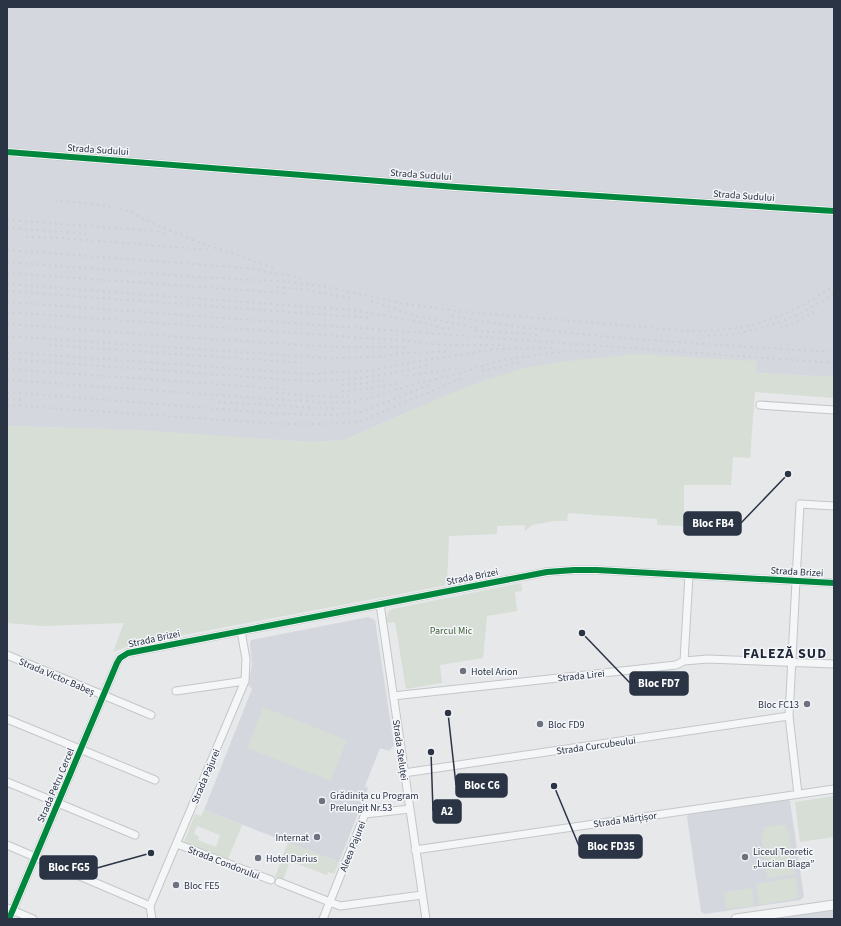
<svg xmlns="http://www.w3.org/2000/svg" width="841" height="926" font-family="'Source Sans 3',sans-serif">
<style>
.built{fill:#d4d7dd}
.green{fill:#d6ded6;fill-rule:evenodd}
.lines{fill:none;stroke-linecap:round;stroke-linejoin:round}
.minor-casing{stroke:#c4c6c8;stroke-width:9}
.tertiary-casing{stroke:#c4c6c8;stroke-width:11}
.minor{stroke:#f5f6f7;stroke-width:7}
.tertiary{stroke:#f5f6f7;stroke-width:9}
.rail{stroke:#cecfd2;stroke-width:2;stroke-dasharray:2 4;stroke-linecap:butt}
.cycleway-casing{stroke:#f4f6f9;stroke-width:8}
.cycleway{stroke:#00873e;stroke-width:6}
.poi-dot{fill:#6c737f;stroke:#f4f6f9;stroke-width:1.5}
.labels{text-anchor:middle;stroke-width:3;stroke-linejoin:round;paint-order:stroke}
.street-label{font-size:10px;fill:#2b3445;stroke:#f4f6f9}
.park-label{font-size:10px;fill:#3f6138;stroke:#f4f6f9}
.poi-label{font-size:10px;fill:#2b3445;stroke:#f4f6f9;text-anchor:start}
.district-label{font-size:14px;font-weight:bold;letter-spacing:1px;fill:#1d2536;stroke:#f4f6f9}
.leader{fill:none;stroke:#2b3445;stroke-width:1.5}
.callout-dot{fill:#2b3445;stroke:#f4f6f9;stroke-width:1.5}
.callout{fill:#2b3445;stroke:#2b3445;stroke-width:1.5}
.callout-label{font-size:11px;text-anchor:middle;font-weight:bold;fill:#fff}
</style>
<rect width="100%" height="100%" fill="#e6e8ea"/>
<path class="built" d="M7 7H834V377L756 373 417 408 344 440 311 442 102 429 7 426Z
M368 617 375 620 394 745 389 751 380 748 365 786 368 788 339 862 204 810 252 689 248 685 252 665 250 644 251 640Z
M786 799 790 801 804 897 800 900 705 914 701 912 687 817 689 814Z
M834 910V919H773Z"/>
<path class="green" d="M636 354 757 361 756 373 834 377V398L755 392 750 458 733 457 731 485H684V526L657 525V519L568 513 567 521H554L532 525 525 531V525L497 526V534L449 536 447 585 131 645 113 652 124 623 43 626 7 623V426L142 430 311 442 344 440 449 394 485 380 528 367 567 361Z
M521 583 522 591 515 592 517 611 487 616 483 658 440 665 442 683 406 689 395 622 387 623C387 616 386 613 392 609Z
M263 707 347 740 331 781 247 748Z
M834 796V837L800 842 795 802Z
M204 810 242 825 228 859 184 842 195 814 201 816ZM197 826 220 835 216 847 198 840 199 837 194 834Z
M785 824 786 830H789L795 874 767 878 761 834 764 833 763 827Z
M288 842 339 862 334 874 328 872 327 875 290 861 283 880 275 877Z
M796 877 799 898 759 905 756 884Z
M752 888 754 906 726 909 724 892Z"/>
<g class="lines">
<defs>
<path id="minor" d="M7 152 456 187 834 211
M760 405 834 410
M380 604 426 919
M7 655 151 715
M684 661 689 575
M176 691 245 681
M393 696 676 665 684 661 708 659 834 664
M7 719 155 780
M404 773 789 716
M7 782 135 835
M798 794 789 716 800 504 834 506
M177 844 271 880
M7 845 150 906
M415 850 834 789
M279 882 340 906 422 895
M7 908 33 919
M9 919 117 663 120 658 128 653 547 572 574 570H597L834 583
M152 919 150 906 245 681 246 659 241 631
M323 919 365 814 410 809"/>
<path id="tertiary" d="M736 919 834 905"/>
</defs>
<use href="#minor" class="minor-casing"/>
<use href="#tertiary" class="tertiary-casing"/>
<use href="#minor" class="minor"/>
<use href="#tertiary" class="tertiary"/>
<path class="rail" d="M55 200 101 205 129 211 156 225 198 242 274 268
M7 220 155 231 165 234
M7 228 91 234
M26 237 62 238 211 250
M7 250 248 268 301 278
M7 262 197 277 290 282 327 287 400 303 457 311 690 331C708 331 725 330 742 327 775 321 807 304 834 286
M7 273 285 293
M7 284 351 310 415 321 443 328 455 329
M277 287 302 289 351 298
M7 291 371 318
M371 301 417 316 481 329
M7 302 834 363
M7 312 408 341 441 345H504
M452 316C578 339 707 344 834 352
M7 324 196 338 336 347H407
M780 328 797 322 814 312
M475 331 509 333
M505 332 537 335
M7 336 327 358 379 357 401 353 449 351
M708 336C752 335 798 319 834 293
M49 345 302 363
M7 352 312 374 374 370 407 363 497 349 552 348
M7 359 305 381C346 381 387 376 427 365
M7 369 284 389
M482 371 521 362
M407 376 457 368
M7 380 330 403 351 402 370 398 415 384 457 374 501 360 558 352 597 351
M342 385 367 383 384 380
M342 391 358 390 402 383
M7 392 282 414 331 415 361 412 429 385
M276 393 331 397 349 396
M7 399 25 400
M218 402 331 409 344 408
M7 405 281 424H330L361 421 465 377
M829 919 834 918"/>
<defs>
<path id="cycleway" d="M7 152 456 187 834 211
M9 919 117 663 120 658 128 653 547 572 574 570H597L834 583"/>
</defs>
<use href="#cycleway" class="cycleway-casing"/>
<use href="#cycleway" class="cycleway"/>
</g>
<g class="poi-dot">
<circle cx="463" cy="671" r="4"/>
<circle cx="807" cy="704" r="4"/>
<circle cx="540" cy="724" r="4"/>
<circle cx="322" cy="801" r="4"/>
<circle cx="317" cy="837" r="4"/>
<circle cx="745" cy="857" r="4"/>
<circle cx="258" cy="858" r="4"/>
<circle cx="176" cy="885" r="4"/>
</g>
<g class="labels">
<g class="street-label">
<text transform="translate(98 149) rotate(4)" y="4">Strada Sudului</text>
<text transform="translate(421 174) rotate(4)" y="4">Strada Sudului</text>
<text transform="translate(744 195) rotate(4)" y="4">Strada Sudului</text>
<text transform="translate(797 571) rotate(3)" y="4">Strada Brizei</text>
<text transform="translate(472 576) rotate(-11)" y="4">Strada Brizei</text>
<text transform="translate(154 638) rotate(-12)" y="4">Strada Brizei</text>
<text transform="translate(581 675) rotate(-6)" y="4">Strada Lirei</text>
<text transform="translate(57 676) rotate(23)" y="4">Strada Victor Babeș</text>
<text transform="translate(596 745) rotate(-8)" y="4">Strada Curcubeului</text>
<text transform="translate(401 750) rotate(82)" y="4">Strada Steluței</text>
<text transform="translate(205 776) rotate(-67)" y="4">Strada Pajurei</text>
<text transform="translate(55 785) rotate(-67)" y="4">Strada Petru Cercel</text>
<text transform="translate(625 819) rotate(-8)" y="4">Strada Mărțișor</text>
<text transform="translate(352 846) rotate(-68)" y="4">Aleea Pajurei</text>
<text transform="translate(224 862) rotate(21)" y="4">Strada Condorului</text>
</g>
<g class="park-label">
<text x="451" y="634">Parcul Mic</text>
</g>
<g class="poi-label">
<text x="471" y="675">Hotel Arion</text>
<text x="799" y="708" text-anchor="end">Bloc FC13</text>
<text x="548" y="728">Bloc FD9</text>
<text x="330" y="799">Grădinița cu Program<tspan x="330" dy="12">Prelungit Nr.53</tspan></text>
<text x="309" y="841" text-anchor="end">Internat</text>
<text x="753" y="855">Liceul Teoretic<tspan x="753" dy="12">„Lucian Blaga”</tspan></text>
<text x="266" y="862">Hotel Darius</text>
<text x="184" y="889">Bloc FE5</text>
</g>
<g class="district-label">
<text x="785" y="658">FALEZĂ SUD</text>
</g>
</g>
<path class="leader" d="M788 474L741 523M582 633L630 683M448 713L456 785M431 752L433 811M554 786L579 846M151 853L97 868"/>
<g class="callout-dot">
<circle cx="788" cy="474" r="4"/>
<circle cx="582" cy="633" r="4"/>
<circle cx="448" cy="713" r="4"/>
<circle cx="431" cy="752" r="4"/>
<circle cx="554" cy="786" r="4"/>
<circle cx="151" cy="853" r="4"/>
</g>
<g class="callout">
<rect x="684" y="512" width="57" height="23" rx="4"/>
<rect x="630" y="672" width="58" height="23" rx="4"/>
<rect x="456" y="774" width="51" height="23" rx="4"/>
<rect x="433" y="800" width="28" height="23" rx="4"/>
<rect x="579" y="835" width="63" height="23" rx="4"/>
<rect x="40" y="856" width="57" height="23" rx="4"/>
</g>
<g class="callout-label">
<text x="713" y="527">Bloc FB4</text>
<text x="659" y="687">Bloc FD7</text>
<text x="482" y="789">Bloc C6</text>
<text x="447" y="815">A2</text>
<text x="611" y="850">Bloc FD35</text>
<text x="69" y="871">Bloc FG5</text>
</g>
<rect width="841" height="926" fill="none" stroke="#2b3445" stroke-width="16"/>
</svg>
